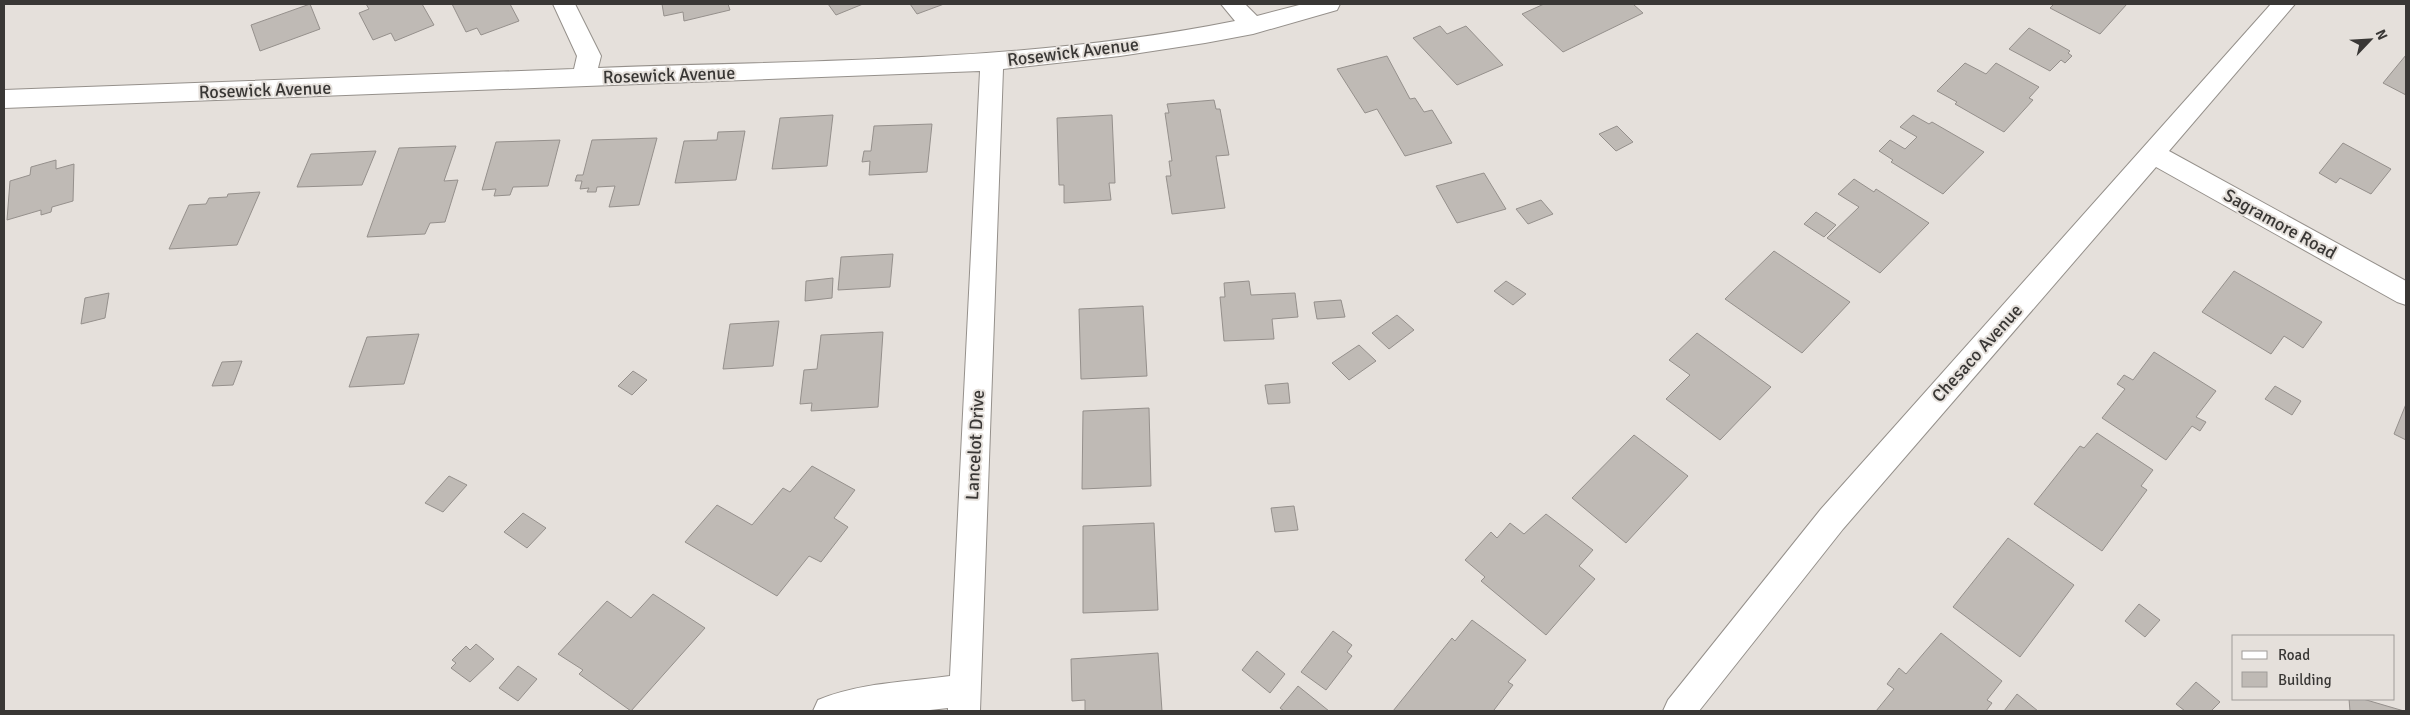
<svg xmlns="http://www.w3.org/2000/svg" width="2410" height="715" font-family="Signika,sans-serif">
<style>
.building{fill:#bfbab5;stroke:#95908c}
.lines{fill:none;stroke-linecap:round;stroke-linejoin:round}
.minor-casing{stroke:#95908b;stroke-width:2}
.minor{fill:#fff;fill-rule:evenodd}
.labels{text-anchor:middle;stroke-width:4;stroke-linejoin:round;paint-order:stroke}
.street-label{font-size:18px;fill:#393735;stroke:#e5e0db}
</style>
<rect width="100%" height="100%" fill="#e5e0db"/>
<path class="building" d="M310 4 320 29 260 51 251 25Z
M366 4H422L434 25 395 41 391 33 373 40 359 13 369 9Z
M452 4H510L519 21 481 35 477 28 466 32Z
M662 4H728L730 10 684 21 683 12 664 16Z
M828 4H863L836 15Z
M910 4H944L917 14Z
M1544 4H1633L1643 13 1563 52 1522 14Z
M2054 4H2127L2100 34 2050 8Z
M1440 26 1447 34 1466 26 1503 65 1457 85 1413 38Z
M2029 28 2070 51 2068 53 2072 56 2065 63 2061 60 2050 71 2009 49Z
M2406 55V95L2383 83Z
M1387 56 1410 99 1415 98 1424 112 1432 110 1452 143 1405 156 1377 109 1365 113 1337 69Z
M1965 63 1986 74 1996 63 2039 87 2029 98 2033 100 2004 132 1955 104 1957 102 1937 91Z
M1214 100 1216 109H1220L1229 155 1216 156 1225 208 1172 214 1166 176H1171L1169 161H1172L1165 113H1169L1167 104Z
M833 115 827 166 772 169 780 118Z
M1112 115 1115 183H1109L1111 200 1064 203V185H1059L1057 118Z
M1913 115 1929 124 1932 122 1984 152 1943 194 1891 162 1893 160 1879 151 1890 140 1905 149 1917 137 1900 127Z
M932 124 927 172 869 175 870 161 862 162 864 151H871L874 126Z
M1617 126 1633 142 1616 151 1599 134Z
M745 131 736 180 675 183 684 141 717 140 718 132Z
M657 138 639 205 609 207 615 186 597 187 596 192H587L589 188 580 189 582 181H575L577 175H583L592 140Z
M560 140 548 186 513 187 510 195 494 196 496 189 482 190 496 142Z
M2343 143 2391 169 2371 194 2340 178 2336 183 2319 173Z
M456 146 444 181 458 180 445 222 430 223 425 234 367 237 399 148Z
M376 151 362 185 297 187 311 154Z
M56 160V169L74 164 73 201 52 207 51 212 41 215V210L7 220 10 181 30 175 31 167Z
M1484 173 1506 209 1457 223 1436 186Z
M1854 179 1874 192 1876 189 1929 223 1880 273 1827 238 1859 207 1838 194Z
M260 192 237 245 169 249 189 205 206 204 209 198 227 197 228 194Z
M1541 200 1553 214 1528 224 1516 209Z
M1816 212 1836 225 1824 237 1804 224Z
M1774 251 1850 302 1802 353 1725 299Z
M893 254 890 287 838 290 841 257Z
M2234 271 2322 322 2303 348 2284 336 2271 354 2202 312Z
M833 278 832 298 805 301 806 281Z
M1249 281 1251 295 1295 293 1298 317 1272 319 1274 339 1224 341 1220 297H1225L1224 283Z
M1506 281 1526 294 1513 305 1494 291Z
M109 293 105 318 81 324 85 298Z
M1341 300 1345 317 1317 319 1314 302Z
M1143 306 1147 376 1081 379 1079 309Z
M1397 315 1414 330 1389 349 1372 333Z
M779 321 773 366 723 369 730 324Z
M883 332 878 407 811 411 812 403 800 404 804 370 817 369 821 335Z
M1697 333 1771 387 1720 440 1666 399 1690 375 1669 360Z
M419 334 404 384 349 387 367 337Z
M1359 345 1376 361 1349 380 1332 363Z
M2154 352 2216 391 2196 417 2206 422 2200 431 2192 426 2166 460 2102 418 2125 389 2117 384 2124 375 2133 380Z
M242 361 233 385 212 386 222 362Z
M633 371 647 380 632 395 618 386Z
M1288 383 1290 403 1268 404 1265 385Z
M2275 386 2301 401 2292 415 2265 399Z
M2406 404V440L2394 434Z
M1149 408 1151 486 1082 489 1083 411Z
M2097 433 2153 470 2141 486 2147 490 2102 551 2034 504 2080 446 2084 448Z
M1634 435 1688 476 1626 543 1572 498Z
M812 466 855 490 834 518 848 527 821 562 809 556 777 596 685 542 717 505 752 525 783 488 790 492Z
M449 476 467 485 443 512 425 503Z
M1294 506 1298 530 1275 532 1271 508Z
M523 513 546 528 527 548 504 532Z
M1546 514 1593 550 1579 566 1595 579 1546 635 1481 581 1485 577 1465 560 1491 532 1497 538 1510 523 1524 534Z
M1154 523 1158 610 1083 613V526Z
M2008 538 2074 585 2020 657 1953 607Z
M653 594 705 628 631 711 579 674 583 670 558 654 607 601 631 618Z
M2139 604 2160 620 2145 637 2125 621Z
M1472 620 1526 660 1508 682 1513 685 1494 710 1496 711H1393L1452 638 1455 641Z
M1333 631 1352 645 1347 652 1352 656 1326 690 1301 672Z
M1941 633 2002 681 1987 700 1992 703 1986 711H1876L1894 689 1887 684 1899 668 1906 674Z
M476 644 494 659 470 682 451 668 456 663 452 660 466 646 470 650Z
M1257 651 1285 674 1270 693 1242 670Z
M1158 653 1162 711H1085V700L1072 701 1071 659Z
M518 666 537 679 518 701 499 688Z
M2196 682 2220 702 2211 711H2185L2176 704Z
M1298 686 1329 711H1284L1280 708Z
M2017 694 2038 711H2004Z
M2349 699H2363L2404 711H2350Z"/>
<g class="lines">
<defs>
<path id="minor" d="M553 4H575L601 56 598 68C810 60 1025 63 1235 21L1221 4H1245L1257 16 1303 4H1340L1337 10 1253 34 1205 43 1120 56 1003 69 980 711H948V708L921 711H813L818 700C858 683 906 682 950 676L980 71 4 108V90L574 69 577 56Z
M2271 4H2295L2169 151 2406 281V305L2397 302 2156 167 1843 529 1699 711H1663L1668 700 1821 509Z"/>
</defs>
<use href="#minor" class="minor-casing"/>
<use href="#minor" class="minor"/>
</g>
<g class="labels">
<g class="street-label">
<text transform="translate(1073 52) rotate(-7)" y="6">Rosewick Avenue</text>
<text transform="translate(669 75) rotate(-2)" y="6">Rosewick Avenue</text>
<text transform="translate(265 90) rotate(-2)" y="6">Rosewick Avenue</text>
<text transform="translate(2280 224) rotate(29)" y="6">Sagramore Road</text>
<text transform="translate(1977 353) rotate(-48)" y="6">Chesaco Avenue</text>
<text transform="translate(975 445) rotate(-87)" y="6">Lancelot Drive</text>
</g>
</g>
<rect width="2410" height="715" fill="none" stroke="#393735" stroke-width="10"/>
<rect x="2232" y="635" width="162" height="65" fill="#e5e0db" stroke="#a09c99"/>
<rect x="2242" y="651" width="25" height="8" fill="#ffffff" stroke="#a09c99"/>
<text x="2278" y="660" font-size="15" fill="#393735">Road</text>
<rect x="2242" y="672" width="25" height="15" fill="#bfbab5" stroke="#a09c99"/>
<text x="2278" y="685" font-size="15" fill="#393735">Building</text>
<g transform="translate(2370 40) rotate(65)" stroke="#e5e0db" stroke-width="4" paint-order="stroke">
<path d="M0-4L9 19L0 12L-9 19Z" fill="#393735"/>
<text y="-8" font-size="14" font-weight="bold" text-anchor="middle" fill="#393735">N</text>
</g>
</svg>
